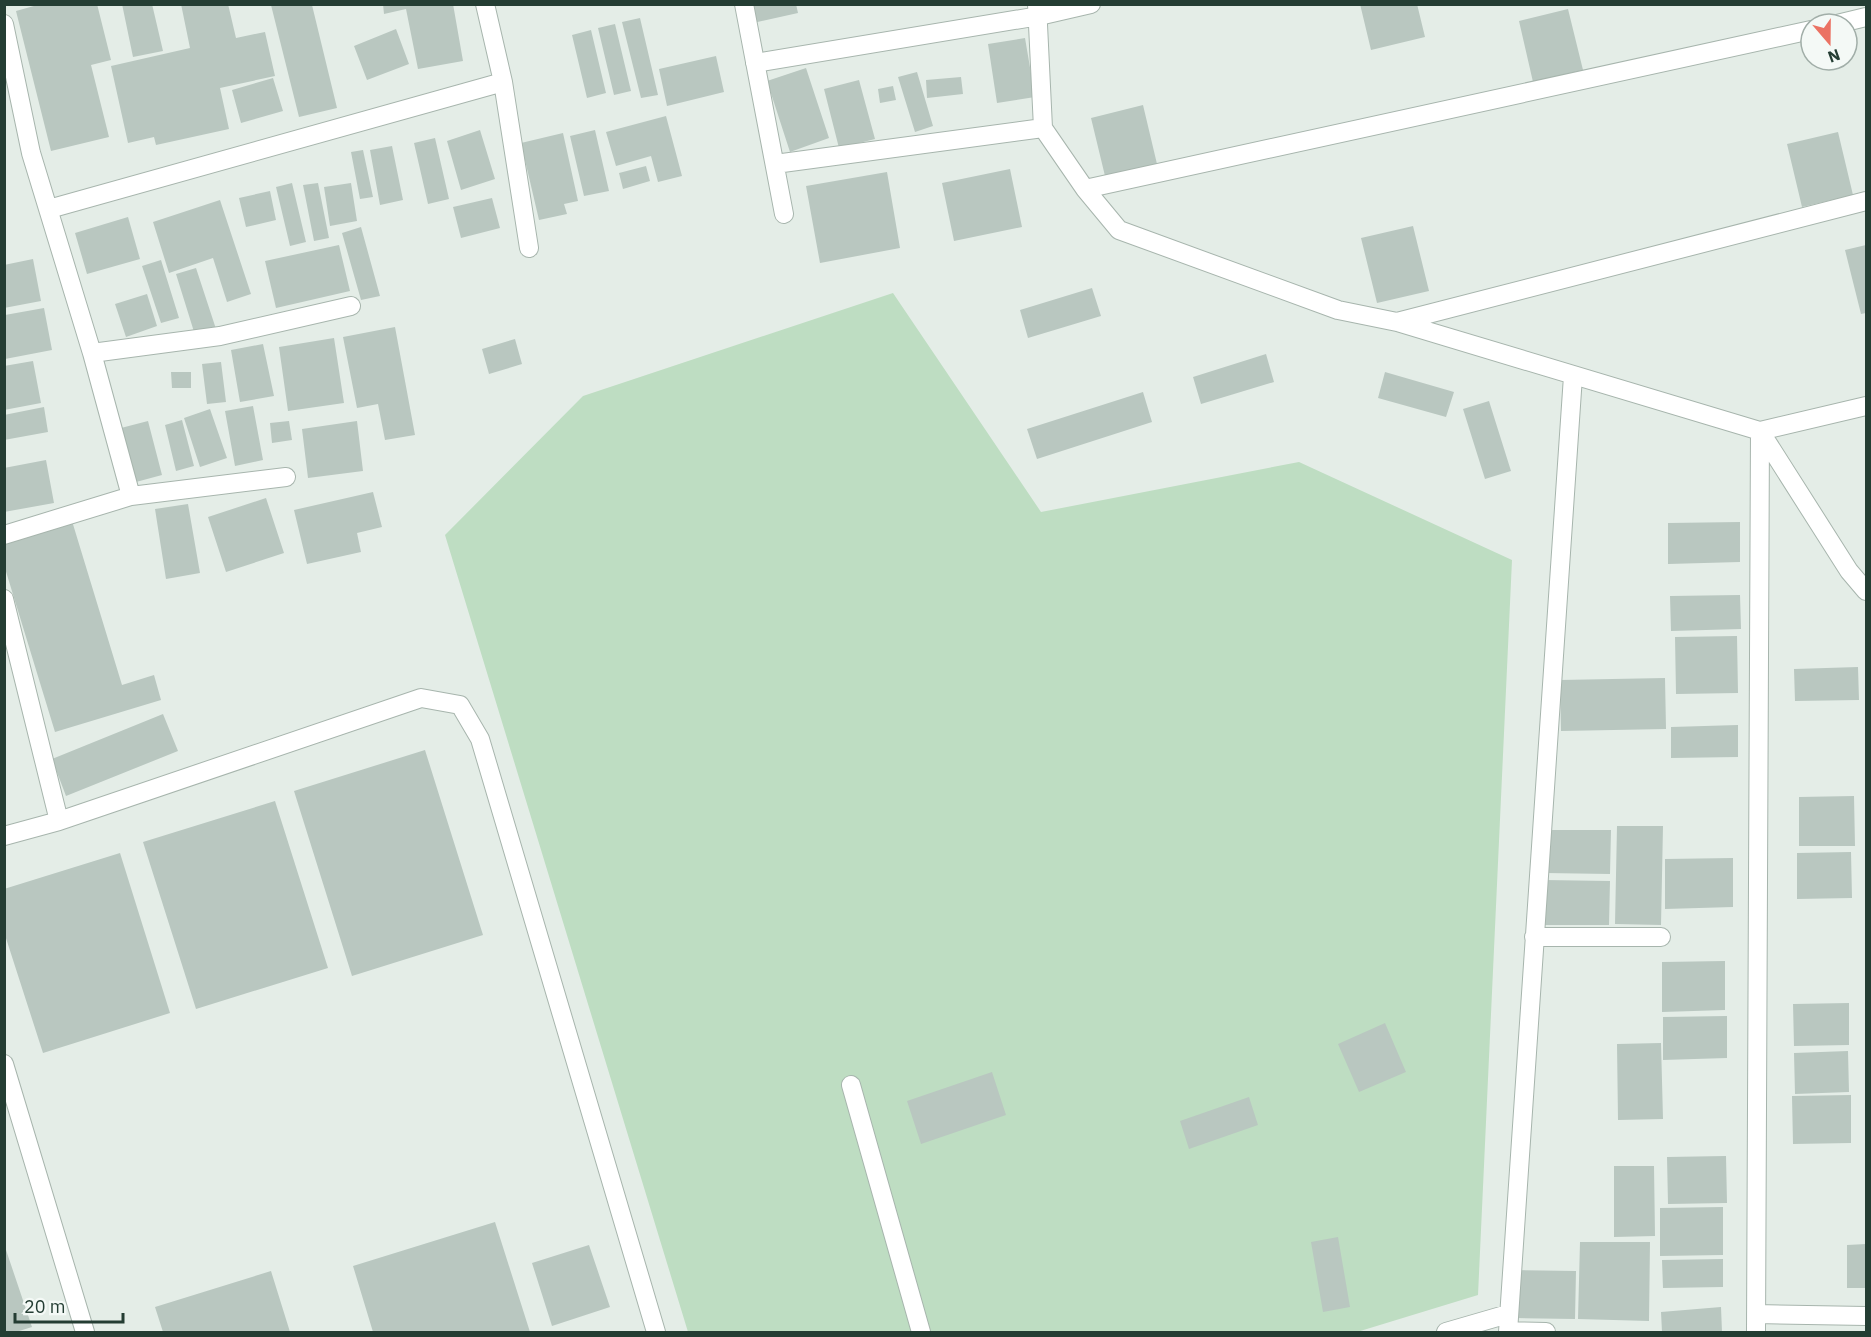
<svg xmlns="http://www.w3.org/2000/svg" width="1871" height="1337" font-family="'IBM Plex Sans',sans-serif">
<style>
.green{fill:#beddc2}
.building{fill:#b9c7c0}
.lines{fill:none;stroke-linecap:round;stroke-linejoin:round}
.lane-casing{stroke:#a7b5ad;stroke-width:20}
.street-casing{stroke:#a7b5ad;stroke-width:20}
.lane{stroke:#fff;stroke-width:18}
.street{stroke:#fff;stroke-width:18}
</style>
<rect width="100%" height="100%" fill="#e4ede7"/>
<path class="green" d="M893 293 1041 512 1299 462 1512 560 1478 1295 1357 1332H688L445 535 583 396Z"/>
<path class="building" d="M41 4H97L111 60 91 65 109 137 51 151 16 11Z
M122 4H152L163 51 133 57Z
M181 4H228L236 38 265 32 275 76 220 88 229 129 156 145 154 137 128 143 111 66 190 48Z
M383 4H453L463 61 418 69 406 9 384 14Z
M749 4H796L798 13 753 23Z
M1360 4H1417L1425 37 1371 50Z
M271 5H312L337 108 299 117Z
M1568 9 1583 70 1533 82 1519 21Z
M640 18 658 95 641 98 622 22Z
M615 24 631 91 614 95 598 28Z
M396 29 409 64 367 80 354 46Z
M591 30 606 93 587 98 572 35Z
M1025 38 1035 97 997 103 988 44Z
M716 56 724 92 667 106 659 69Z
M806 68 829 138 790 152 767 81Z
M917 72 933 126 915 132 898 77Z
M961 77 963 94 927 98 926 80Z
M273 78 283 111 241 123 232 90Z
M859 80 875 139 839 148 824 89Z
M893 86 896 100 880 103 878 89Z
M1143 105 1157 164 1105 176 1091 118Z
M666 116 682 176 658 182 651 156 616 166 606 132Z
M480 130 495 179 461 190 447 141Z
M595 130 609 191 584 196 570 136Z
M1838 132 1853 195 1802 207 1787 144Z
M563 133 578 201 564 204 567 214 539 220 521 143Z
M435 138 449 199 428 204 414 143Z
M392 146 403 200 380 205 370 150Z
M363 150 373 197 360 199 351 152Z
M646 166 650 181 623 189 619 173Z
M1010 169 1022 227 954 241 942 183Z
M887 172 900 248 820 263 806 186Z
M292 183 306 242 290 246 276 187Z
M318 183 329 238 314 241 303 185Z
M351 183 357 221 330 226 324 187Z
M270 191 276 220 246 227 239 198Z
M492 198 500 228 461 238 453 207Z
M220 200 251 294 227 302 213 258 169 273 153 222Z
M128 217 140 259 87 274 75 233Z
M1413 226 1429 291 1377 303 1361 238Z
M361 227 380 296 361 300 342 233Z
M339 245 350 291 276 308 265 261Z
M1866 245V313L1861 314 1845 250Z
M33 259 41 301 4 308V265Z
M161 260 179 318 161 323 142 266Z
M196 268 216 329 195 335 176 274Z
M1092 288 1101 316 1028 338 1020 310Z
M147 294 157 326 126 337 115 304Z
M44 308 52 350 5 359V315Z
M395 327 415 435 385 440 378 404 357 408 343 337Z
M334 338 344 403 288 411 279 347Z
M515 339 522 364 489 374 482 349Z
M263 344 274 396 240 402 231 350Z
M1266 354 1274 382 1201 404 1193 377Z
M33 361 41 403 4 410V366Z
M221 362 226 402 207 404 202 364Z
M171 372H191V388H172Z
M1385 372 1454 392 1446 417 1378 398Z
M1143 392 1152 422 1037 459 1027 429Z
M1489 401 1511 471 1485 479 1463 409Z
M253 406 263 460 235 466 225 411Z
M44 407 48 432 4 440V415Z
M210 409 227 458 200 467 184 418Z
M182 420 194 466 176 471 165 425Z
M148 421 162 475 136 482 121 428Z
M289 421 292 440 272 443 270 423Z
M357 421 363 471 308 478 302 429Z
M46 460 54 503 4 512V468Z
M373 492 382 527 357 533 361 552 307 564 294 510Z
M266 498 284 553 226 572 208 517Z
M188 504 200 573 166 579 155 509Z
M72 521 122 685 154 675 161 700 55 732 4 565V542Z
M1740 522V562L1668 564V523Z
M1740 595 1741 629 1671 631 1670 596Z
M1737 636 1738 693 1676 694 1675 637Z
M1858 667 1859 700 1795 701 1794 669Z
M1665 678 1666 729 1561 731 1560 680Z
M163 714 178 751 66 796 52 759Z
M1738 725V757L1671 758V727Z
M425 750 483 935 352 976 294 791Z
M1854 796 1855 846H1799V797Z
M275 801 328 968 196 1009 143 842Z
M1617 826H1663L1661 925 1615 924Z
M1546 830H1611L1610 874 1545 873Z
M1851 852 1852 898 1797 899V853Z
M120 853 170 1013 43 1053 4 932V889Z
M1733 858V907L1665 909V859Z
M1544 880 1610 881 1609 925H1543Z
M1725 961V1010L1662 1012V962Z
M1849 1003V1045L1794 1046 1793 1004Z
M1727 1016V1058L1663 1060V1017Z
M1385 1023 1406 1072 1359 1092 1338 1044Z
M1661 1043 1663 1119 1618 1120 1617 1044Z
M1848 1051 1849 1092 1795 1094 1794 1053Z
M992 1072 1006 1115 921 1144 907 1101Z
M1851 1095V1143L1793 1144 1792 1096Z
M1249 1097 1258 1125 1189 1149 1180 1121Z
M1726 1156 1727 1203 1668 1204 1667 1157Z
M1614 1166H1654L1655 1236 1614 1237Z
M1723 1207V1255L1660 1256V1208Z
M495 1222 530 1332H373L353 1266Z
M1338 1237 1350 1307 1323 1312 1311 1242Z
M1580 1242H1650L1649 1321 1578 1319Z
M1866 1244V1288H1847V1245Z
M589 1245 610 1307 552 1326 532 1263Z
M5 1247 32 1327 16 1332H4Z
M1723 1259V1287L1663 1288 1662 1260Z
M1516 1270 1576 1271 1575 1319 1516 1318Z
M271 1271 290 1332H163L155 1307Z
M1721 1307 1722 1332H1662L1661 1312Z"/>
<g class="lines">
<defs>
<path id="lane" d="M851 1085 921 1332"/>
<path id="street" d="M485 4 503 82 529 248
M744 4 784 214
M1037 4 1043 128 1085 189 1119 230 1338 310 1397 322 1760 431 1866 406
M4 24 31 153 92 353 131 496
M1837 24 1866 17
M755 63 1039 16 1091 4
M775 164 1043 128
M1085 189 1811 30
M49 209 503 82
M1397 322 1866 201
M92 353 220 336 351 306
M1760 431 1849 571 1866 591
M4 535 131 496 286 477
M4 599 59 821 4 836
M59 821 421 698 460 705 480 739 656 1332
M1534 937H1661
M4 1064 85 1332
M1756 1314 1866 1316
M1508 1331 1546 1332
M1446 1332 1508 1314
M1508 1332 1573 376
M1756 1332 1760 431"/>
</defs>
<use href="#lane" class="lane-casing"/>
<use href="#street" class="street-casing"/>
<use href="#lane" class="lane"/>
<use href="#street" class="street"/>
</g>
<rect width="1871" height="1337" fill="none" stroke="#243d33" stroke-width="12"/>
<g transform="translate(1829 42) rotate(160)"><circle r="28" fill="#f4f9f6" stroke="#a1aea8" stroke-width="1.5"/>
<path d="M0-4.5L10 22L0 15L-10 22Z" fill="#eb7263"/>
<text y="-9" font-size="16" font-weight="bold" text-anchor="middle" fill="#243d33">N</text>
</g>
<path d="M15 1313v9h108v-9" fill="none" stroke="#243d33" stroke-width="3"/>
<text x="24" y="1313" font-size="18" fill="#243d33" stroke="#f4f9f6" stroke-width="4.5" paint-order="stroke">20 m</text>
</svg>
